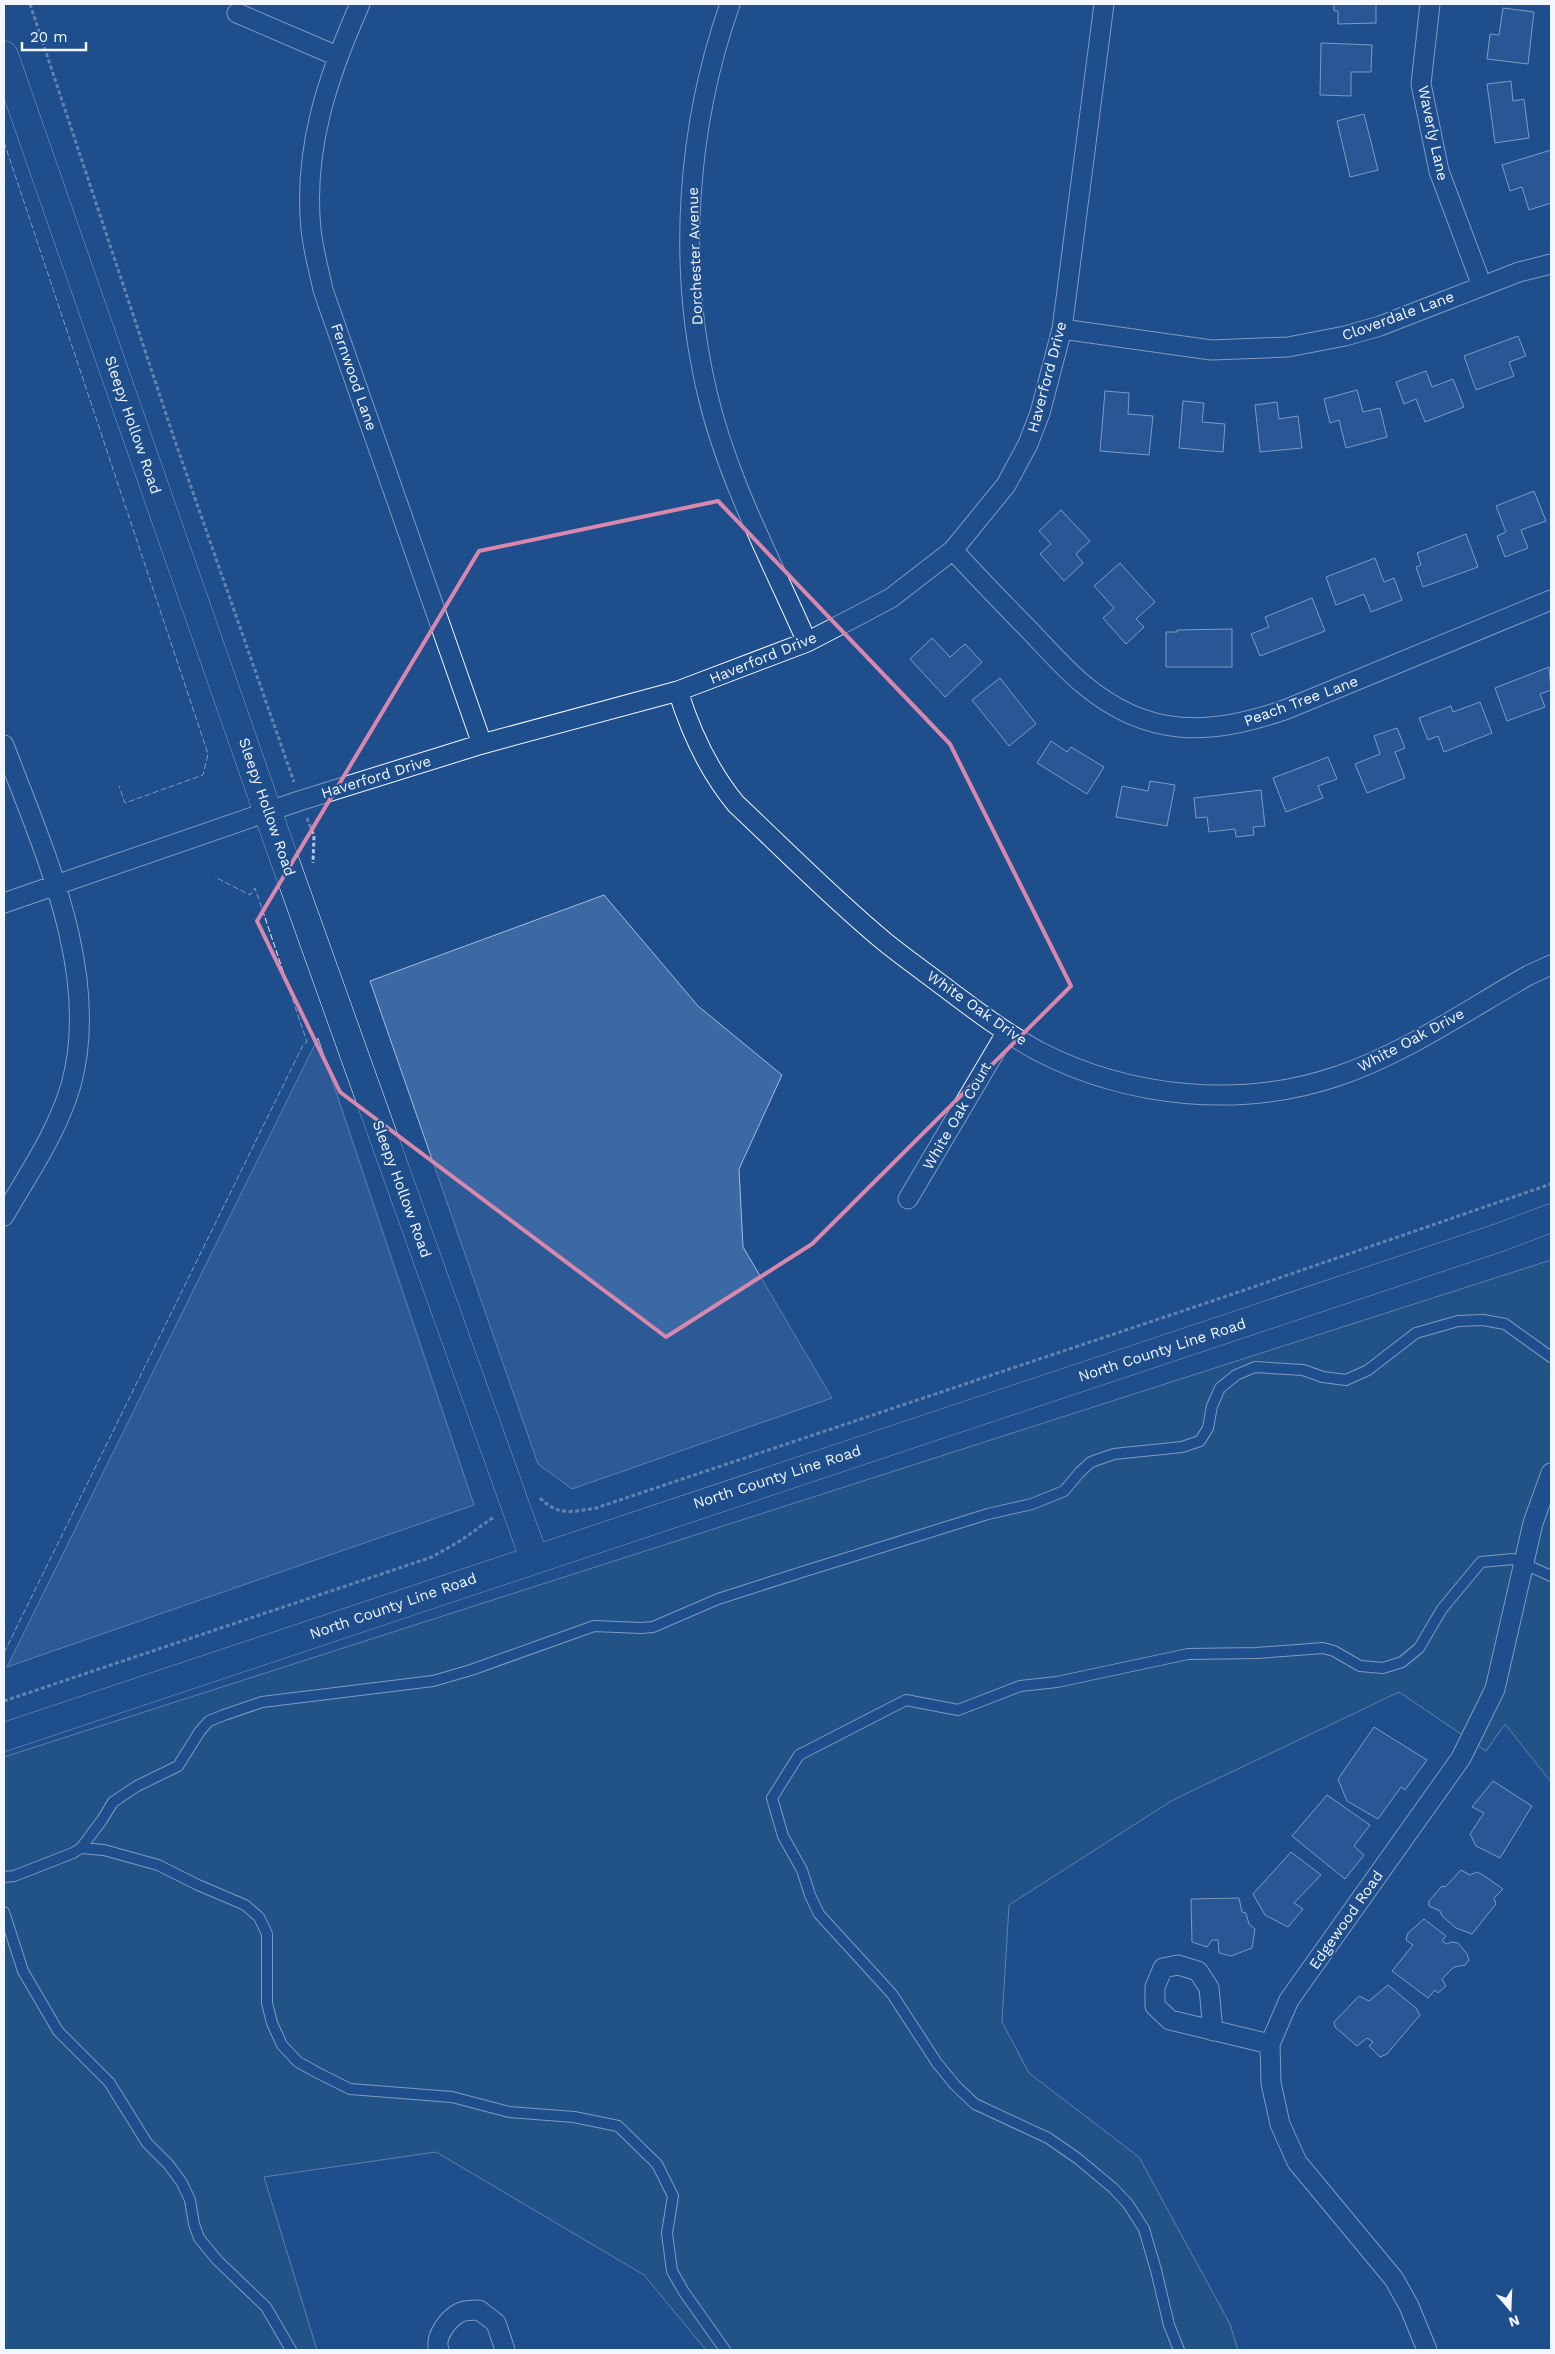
<svg xmlns="http://www.w3.org/2000/svg" width="1555" height="2354" font-family="'Work Sans',sans-serif">
<style>
.green{fill:#245a82;stroke:#a8bbd7}
.water{fill:#3b69a3;stroke:#a8bbd7}
.building{fill:#3563a3;stroke:#f2f6ff}
.lines{fill:none;stroke-linecap:round;stroke-linejoin:round}
.lane-casing{stroke:#f2f6ff;stroke-width:12}
.street-casing{stroke:#f2f6ff;stroke-width:21}
.secondary-casing{stroke:#f2f6ff;stroke-width:29}
.path{stroke:#b3c4dc;stroke-width:3;stroke-dasharray:4 2.5;stroke-linecap:butt}
.lane{stroke:#1f4e8c;stroke-width:10}
.street{stroke:#1f4e8c;stroke-width:19}
.secondary{stroke:#1f4e8c;stroke-width:28}
.fence{stroke:#f2f6ff;stroke-width:1;stroke-dasharray:6 2.5;stroke-linecap:butt}
.marked{fill:none;stroke:#da87ad;stroke-width:4;stroke-linejoin:round}
.labels{text-anchor:middle;stroke-width:4;stroke-linejoin:round;paint-order:stroke}
.street-label{font-size:15px;fill:#f2f6ff;stroke:#1f4e8c}
</style>
<rect width="100%" height="100%" fill="#1f4e8c"/>
<path class="green" d="M1551 1260V1782L1505 1724 1486 1751 1399 1692 1173 1800 1009 1905 1002 2022 1029 2073 1139 2157 1230 2324 1238 2350H706L644 2275 436 2152 264 2177 317 2350H4V1757Z"/>
<path class="water" d="M604 895 698 1006 782 1075 739 1169 743 1247 832 1398 572 1489 538 1464 370 981Z
M318 1038 474 1505 7 1667Z"/>
<path class="building" d="M1334 4H1376V23L1338 24V11H1334Z
M1503 8 1534 12 1528 64 1487 59 1490 34 1499 35Z
M1321 43 1372 45 1371 72H1351V96L1320 95Z
M1511 81 1513 101 1524 99 1529 138 1495 143 1487 84Z
M1364 114 1378 170 1350 177 1337 121Z
M1551 150V203L1529 210 1522 187 1510 191 1502 165Z
M1518 336 1526 356 1509 362 1514 376 1476 390 1464 356Z
M1426 371 1432 387 1453 379 1464 407 1425 422 1416 399 1404 404 1396 382Z
M1357 390 1363 412 1380 408 1387 437 1346 448 1339 420 1330 423 1324 399Z
M1105 391 1129 393 1128 414 1153 416 1149 455 1100 451Z
M1183 401 1204 403 1202 422 1225 424 1223 452 1179 448Z
M1277 402 1279 419 1298 416 1302 448 1260 452 1255 405Z
M1534 491 1546 521 1521 530 1528 548 1505 557 1497 536 1506 532 1496 506Z
M1061 510 1090 541 1076 554 1083 563 1064 581 1040 554 1051 544 1039 531Z
M1466 534 1478 567 1423 587 1416 567 1421 565 1417 553Z
M1375 558 1384 582 1394 578 1402 600 1371 612 1364 594 1336 605 1326 577Z
M1120 563 1155 602 1136 619 1144 627 1126 644 1103 618 1114 608 1094 586Z
M1312 598 1325 631 1260 656 1251 634 1269 627 1265 617Z
M1232 629V667H1166V632H1177V630Z
M932 638 950 657 965 644 982 662 945 697 910 659Z
M1549 667 1551 690 1540 694 1545 707 1507 721 1495 688Z
M1000 678 1036 724 1009 746 972 700Z
M1480 702 1492 733 1444 752 1438 736 1428 740 1419 718 1451 706 1453 712Z
M1397 728 1405 748 1395 752 1405 778 1367 793 1355 764 1380 754 1374 736Z
M1051 741 1067 752 1071 747 1104 767 1087 794 1037 763Z
M1328 757 1337 779 1318 786 1323 798 1286 812 1273 778Z
M1150 781 1175 785 1167 826 1116 817 1122 786 1148 791Z
M1261 790 1265 826 1253 827 1254 835 1236 837 1235 829 1209 832 1207 817 1196 818 1194 798Z
M1374 1727 1427 1760 1405 1790 1401 1787 1378 1819 1347 1801 1338 1779Z
M1493 1781 1532 1806 1500 1858 1476 1846 1470 1834 1484 1813 1472 1807Z
M1327 1795 1370 1825 1354 1846 1364 1855 1345 1879 1292 1836Z
M1291 1852 1321 1875 1294 1903 1303 1909 1288 1927 1265 1915 1253 1894Z
M1461 1870 1470 1875 1477 1872 1483 1875 1503 1889 1494 1898 1496 1904 1472 1934 1456 1928 1442 1916 1440 1911 1429 1906V1901L1442 1886 1445 1887Z
M1239 1898 1242 1912 1246 1913 1249 1924 1255 1929 1252 1948 1231 1956 1219 1953 1218 1940H1212L1207 1947 1192 1942 1191 1899Z
M1424 1919 1446 1936 1442 1941 1447 1944 1451 1942 1458 1943 1467 1954 1469 1960 1465 1965 1454 1967 1442 1979 1446 1986 1438 1993 1435 1990 1428 1998 1392 1971 1413 1945 1406 1940 1408 1933Z
M1388 1985 1416 2008 1420 2015 1387 2054 1380 2057 1369 2046 1373 2042 1367 2038 1357 2046 1335 2027 1334 2022 1359 1996 1369 2001Z"/>
<g class="lines">
<defs>
<path id="lane" d="M81 1848 104 1850 158 1865 198 1885 245 1905 259 1917 267 1934V2003L272 2023 282 2045 298 2062 318 2073 350 2089 452 2097 509 2112 574 2117 618 2126 657 2164 673 2196 667 2233 672 2271 684 2292 725 2350
M4 1877 14 1876 73 1853 81 1848 102 1820 113 1802 137 1786 178 1766 200 1731 209 1721 224 1715 262 1702 433 1681 471 1670 594 1626 641 1628 653 1627 718 1599 802 1572 988 1514 1032 1504 1064 1491 1080 1472 1091 1462 1114 1454 1182 1447 1200 1441 1208 1428 1212 1406 1220 1388 1236 1375 1255 1367 1303 1370 1323 1377 1346 1380 1368 1370 1416 1333 1458 1321 1483 1320 1505 1324 1551 1357
M4 1912 23 1971 58 2031 109 2082 147 2143 169 2165 182 2183 190 2200 194 2224 199 2238 217 2260 266 2307 291 2350
M1179 2350 1169 2325 1156 2270 1144 2229 1128 2204 1113 2188 1077 2158 1048 2138 975 2104 955 2085 937 2063 892 1994 819 1914 810 1895 802 1870 783 1836 772 1798 799 1755 906 1700 958 1710 1020 1686 1057 1682 1188 1654 1257 1653 1323 1648 1334 1651 1360 1666 1383 1668 1402 1662 1419 1648 1442 1609 1481 1562 1513 1559 1551 1576"/>
<path id="street" d="M360 4C328 76 303 149 311 229 313 250 319 270 323 290L482 744
M730 4C687 126 677 265 707 392 727 479 771 560 807 642
M1430 4 1421 84 1439 171 1482 286
M237 13 337 56
M1062 329 1211 350 1288 347 1345 336 1380 326 1519 272 1551 264
M953 550C979 579 1007 607 1034 635 1050 652 1066 670 1083 684 1148 739 1211 736 1287 709L1551 600
M678 691C691 733 708 770 736 804 785 850 833 899 885 942 906 959 929 975 951 992 979 1013 1007 1034 1038 1051 1129 1098 1241 1109 1338 1076 1404 1054 1469 1009 1529 975L1551 965
M4 745C42 847 102 973 71 1085 57 1133 28 1174 4 1216
M4 903 299 801 482 744 678 691 807 642 861 614 891 598 953 550 1006 485 1028 444 1040 413 1062 329 1104 4
M908 1199 1006 1033
M1213 2031 1209 1988 1198 1971 1178 1965 1163 1968 1155 1987V2006L1170 2020 1270 2044
M439 2350C434 2337 448 2319 459 2313 464 2310 473 2310 479 2310L496 2323 505 2350
M1427 2350 1409 2306 1394 2279 1297 2162 1280 2124 1271 2083 1270 2044 1289 2000 1461 1758 1495 1689 1533 1523 1551 1473"/>
<path id="secondary" d="M4 55 280 847 534 1558
M4 1737 1498 1238 1551 1218"/>
</defs>
<use href="#lane" class="lane-casing"/>
<use href="#street" class="street-casing"/>
<use href="#secondary" class="secondary-casing"/>
<path class="path" d="M30 4 175 441 294 782
M307 818 314 836 313 863
M540 1498C558 1516 572 1512 596 1508L1230 1295 1551 1184
M4 1701 432 1557 460 1541 494 1517"/>
<use href="#lane" class="lane"/>
<use href="#street" class="street"/>
<use href="#secondary" class="secondary"/>
<path class="fence" d="M4 142 208 754 203 775 125 803 119 786
M4 1653 303 1045 307 1042 255 888 250 895 215 877"/>
</g>
<path d="M0 0H1555V2354H0ZM718 501 950 744 1071 986 812 1244 666 1337 340 1092 257 921 479 551Z" fill="#1f4e8c" fill-opacity=".55" fill-rule="evenodd"/>
<path class="marked" d="M718 501 950 744 1071 986 812 1244 666 1337 340 1092 257 921 479 551Z"/>
<g class="labels">
<g class="street-label">
<text transform="translate(1433 133) rotate(78)" y="5">Waverly Lane</text>
<text transform="translate(695 256) rotate(-92)" y="5">Dorchester Avenue</text>
<text transform="translate(1398 316) rotate(-20)" y="5">Cloverdale Lane</text>
<text transform="translate(354 377) rotate(71)" y="5">Fernwood Lane</text>
<text transform="translate(1047 377) rotate(-75)" y="5">Haverford Drive</text>
<text transform="translate(133 425) rotate(71)" y="5">Sleepy Hollow Road</text>
<text transform="translate(763 658) rotate(-22)" y="5">Haverford Drive</text>
<text transform="translate(1301 701) rotate(-20)" y="5">Peach Tree Lane</text>
<text transform="translate(376 777) rotate(-17)" y="5">Haverford Drive</text>
<text transform="translate(267 807) rotate(71)" y="5">Sleepy Hollow Road</text>
<text transform="translate(977 1008) rotate(35)" y="5">White Oak Drive</text>
<text transform="translate(1411 1040) rotate(-28)" y="5">White Oak Drive</text>
<text transform="translate(957 1116) rotate(-60)" y="5">White Oak Court</text>
<text transform="translate(402 1189) rotate(70)" y="5">Sleepy Hollow Road</text>
<text transform="translate(1162 1350) rotate(-18)" y="5">North County Line Road</text>
<text transform="translate(777 1477) rotate(-18)" y="5">North County Line Road</text>
<text transform="translate(393 1606) rotate(-19)" y="5">North County Line Road</text>
<text transform="translate(1346 1920) rotate(-55)" y="5">Edgewood Road</text>
</g>
</g>
<rect width="1555" height="2354" fill="none" stroke="#f2f6ff" stroke-width="10"/>
<g transform="translate(1510 2309) rotate(161)" stroke="#1f4e8c" stroke-width="4" paint-order="stroke">
<path d="M0-4L9 19L0 12L-9 19Z" fill="#f2f6ff"/>
<text y="-8" font-size="14" font-weight="bold" text-anchor="middle" fill="#f2f6ff">N</text>
</g>
<path d="M22 42v8h64v-8" fill="none" stroke="#f2f6ff" stroke-width="2.5"/>
<text x="30" y="42" font-size="15" fill="#f2f6ff" stroke="#1f4e8c" stroke-width="4" paint-order="stroke">20 m</text>
</svg>
